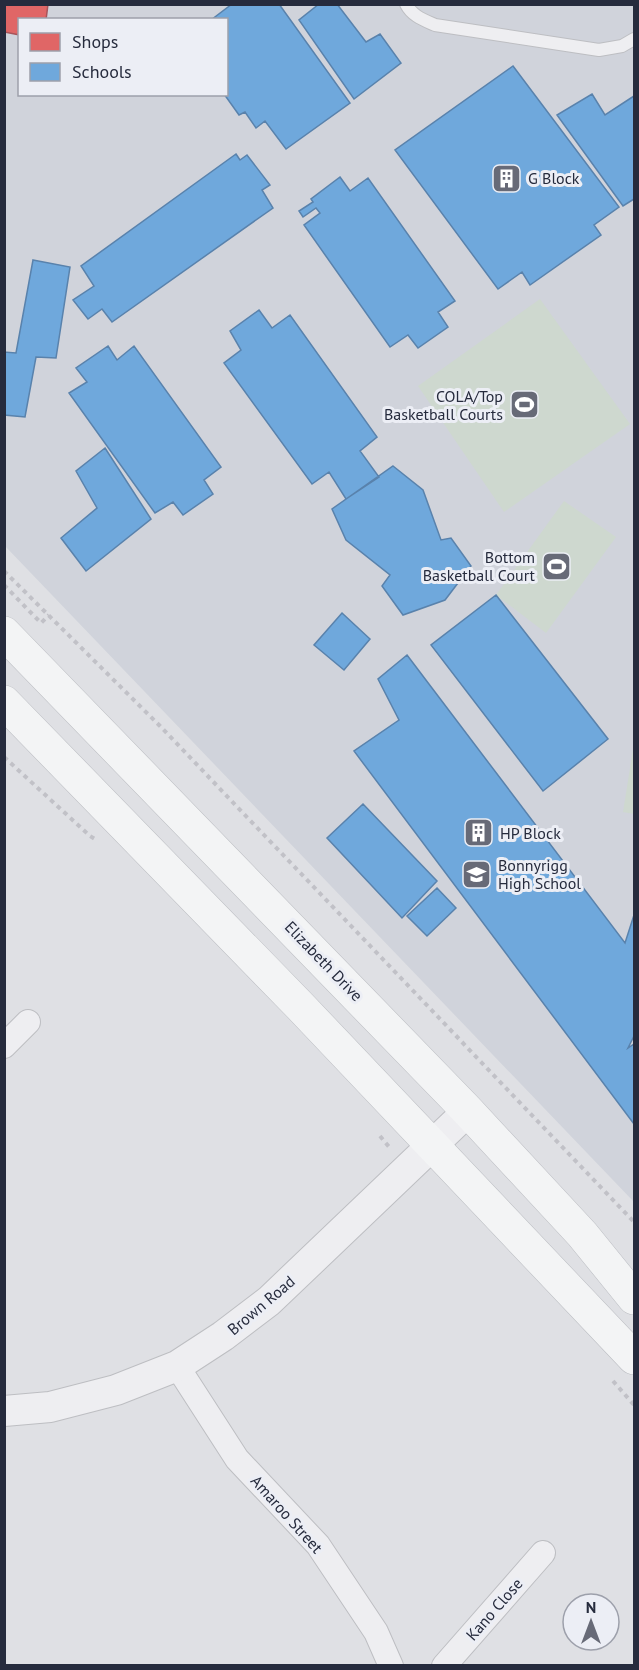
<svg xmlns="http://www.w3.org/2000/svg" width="639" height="1670" font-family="'PT Sans',sans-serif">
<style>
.built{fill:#d0d3db;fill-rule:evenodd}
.green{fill:#ced8cf}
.shops{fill:#e06666;stroke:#a8545a;stroke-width:1.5}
.schools{fill:#6fa8dc;stroke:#5982ac;stroke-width:1.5}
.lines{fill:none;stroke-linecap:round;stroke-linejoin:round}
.service-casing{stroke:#bdbec2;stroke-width:14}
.minor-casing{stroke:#bdbec2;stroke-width:26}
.tertiary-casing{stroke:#bdbec2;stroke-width:32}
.primary-casing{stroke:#bbbdc2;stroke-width:34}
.path{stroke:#c1c1c7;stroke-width:4;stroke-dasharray:4.5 4.5;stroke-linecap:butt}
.service{stroke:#eeeef1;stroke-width:12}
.minor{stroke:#eeeef1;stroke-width:24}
.tertiary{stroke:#eeeef1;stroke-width:30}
.primary{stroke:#f3f4f5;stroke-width:33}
.labels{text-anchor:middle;stroke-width:6;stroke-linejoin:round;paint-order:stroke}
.poi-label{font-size:16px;fill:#262b3d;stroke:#eceef5;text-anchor:start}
.street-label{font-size:16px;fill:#262b3d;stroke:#eceef5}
</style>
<rect width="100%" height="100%" fill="#dfe0e4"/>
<path class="built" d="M623 4 634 6V1202L5 546V5ZM20 20H226V94H20Z"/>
<path class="green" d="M540 299 630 424 504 512 418 386Z
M564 501 616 537 546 633 496 595Z
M634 743V814L623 812Z"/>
<path class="shops" d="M4 4H48L46 20H20V35L4 32Z"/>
<path class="schools" d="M232 4H279L350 103 286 149 265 121 256 128 245 112 239 115 224 94H226V20H211Z
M319 4H337L366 42 380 34 401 63 354 99 299 20Z
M513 66 619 207 594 225 601 235 530 285 522 272 498 289 395 150Z
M592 94 605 115 634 96V199L623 206 557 115Z
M236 154 240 160 247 155 270 185 262 190 273 208 112 322 102 309 88 319 73 300 94 286 81 266Z
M340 177 350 191 368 178 455 301 438 312 448 327 418 348 408 335 390 347 304 225 320 213 316 208 303 217 299 211 313 202 311 199Z
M33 260 70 267 56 358 36 357 25 417 4 415V352L16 353Z
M259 310 272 328 290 315 377 437 360 451 379 477 346 499 329 472 312 484 224 363 241 350 230 331Z
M108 346 117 360 134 346 221 467 204 480 213 494 183 515 173 502 155 513 69 393 87 382 76 368Z
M105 448 151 519 86 571 61 538 97 508 76 471Z
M393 466 423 490 441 540 451 538 471 566 445 600 403 615 382 586 390 575 346 540 332 509Z
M496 595 608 739 543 791 431 645Z
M342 613 370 639 344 670 314 645Z
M407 655 625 943 634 915V1036L628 1048 634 1044V1124L354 751 399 720 378 679Z
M363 804 437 881 402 918 327 838Z
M437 888 456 908 427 936 407 916Z"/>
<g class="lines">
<defs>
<path id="service" d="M406 4C412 16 424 20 435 25L599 50 622 46 634 39"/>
<path id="minor" d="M4 1046 28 1022
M177 1366 237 1459 318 1545 376 1632 391 1666
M444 1666 543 1553"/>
<path id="tertiary" d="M4 1411 50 1407 116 1390 177 1366 223 1336 269 1301 468 1111"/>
<path id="primary" d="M4 633 466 1109 582 1234 634 1298
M4 702 300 1006 634 1358"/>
</defs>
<use href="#service" class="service-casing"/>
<use href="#minor" class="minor-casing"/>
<use href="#tertiary" class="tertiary-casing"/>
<use href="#primary" class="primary-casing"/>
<path class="path" d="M4 571 159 725 634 1222
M4 585 41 623 49 615
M4 757 90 836 95 839
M380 1136 390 1148
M613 1381 634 1405"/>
<use href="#service" class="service"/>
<use href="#minor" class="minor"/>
<use href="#tertiary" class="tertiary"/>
<use href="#primary" class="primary"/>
</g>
<defs>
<symbol id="building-square" viewBox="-11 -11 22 22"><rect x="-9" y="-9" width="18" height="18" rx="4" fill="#676a77" stroke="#eceef5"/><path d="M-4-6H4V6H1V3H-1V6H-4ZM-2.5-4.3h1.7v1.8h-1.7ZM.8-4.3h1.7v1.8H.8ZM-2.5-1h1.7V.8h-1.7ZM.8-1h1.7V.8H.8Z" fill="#fff"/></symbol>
<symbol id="stadium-square" viewBox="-11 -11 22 22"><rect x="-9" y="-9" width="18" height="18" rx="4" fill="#676a77" stroke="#eceef5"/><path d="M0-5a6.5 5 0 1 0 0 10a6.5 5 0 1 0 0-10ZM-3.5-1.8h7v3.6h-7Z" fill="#fff"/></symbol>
<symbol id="school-square" viewBox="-11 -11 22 22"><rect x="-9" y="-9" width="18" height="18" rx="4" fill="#676a77" stroke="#eceef5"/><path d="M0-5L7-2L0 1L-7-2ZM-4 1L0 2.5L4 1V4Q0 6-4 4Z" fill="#fff"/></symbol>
</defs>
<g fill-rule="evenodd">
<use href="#building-square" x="490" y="162" width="33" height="33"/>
<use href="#stadium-square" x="508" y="388" width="33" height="33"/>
<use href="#stadium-square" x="540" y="550" width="33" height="33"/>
<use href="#building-square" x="462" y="816" width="33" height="33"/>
<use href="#school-square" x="460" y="858" width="33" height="33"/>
</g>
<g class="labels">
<g class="poi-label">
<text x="528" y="184">G Block</text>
<text x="503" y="402" text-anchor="end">COLA/Top<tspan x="503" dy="18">Basketball Courts</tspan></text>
<text x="535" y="563" text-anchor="end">Bottom<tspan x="535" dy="18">Basketball Court</tspan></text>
<text x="500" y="839">HP Block</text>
<text x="498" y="871">Bonnyrigg<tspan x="498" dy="18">High School</tspan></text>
</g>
<g class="street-label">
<text transform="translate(324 961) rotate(46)" y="6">Elizabeth Drive</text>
<text transform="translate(261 1305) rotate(-40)" y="6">Brown Road</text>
<text transform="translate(287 1514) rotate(48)" y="6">Amaroo Street</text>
<text transform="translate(494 1609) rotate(-49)" y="6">Kano Close</text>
</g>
</g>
<rect width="639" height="1670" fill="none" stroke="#262b3d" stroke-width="12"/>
<rect x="18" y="18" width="210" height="78" fill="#eceef5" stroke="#9da0ab" stroke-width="1.5"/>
<rect x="30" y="33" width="30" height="18" fill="#e06666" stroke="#9da0ab" stroke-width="1.5"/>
<text x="72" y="48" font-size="18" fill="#262b3d">Shops</text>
<rect x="30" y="63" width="30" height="18" fill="#6fa8dc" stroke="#9da0ab" stroke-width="1.5"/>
<text x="72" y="78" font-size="18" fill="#262b3d">Schools</text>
<g transform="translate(591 1622)"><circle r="28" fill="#eceef5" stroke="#9da0ab" stroke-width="1.5"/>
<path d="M0-4.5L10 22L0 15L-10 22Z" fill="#676a77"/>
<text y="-9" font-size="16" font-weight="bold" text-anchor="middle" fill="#262b3d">N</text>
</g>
</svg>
